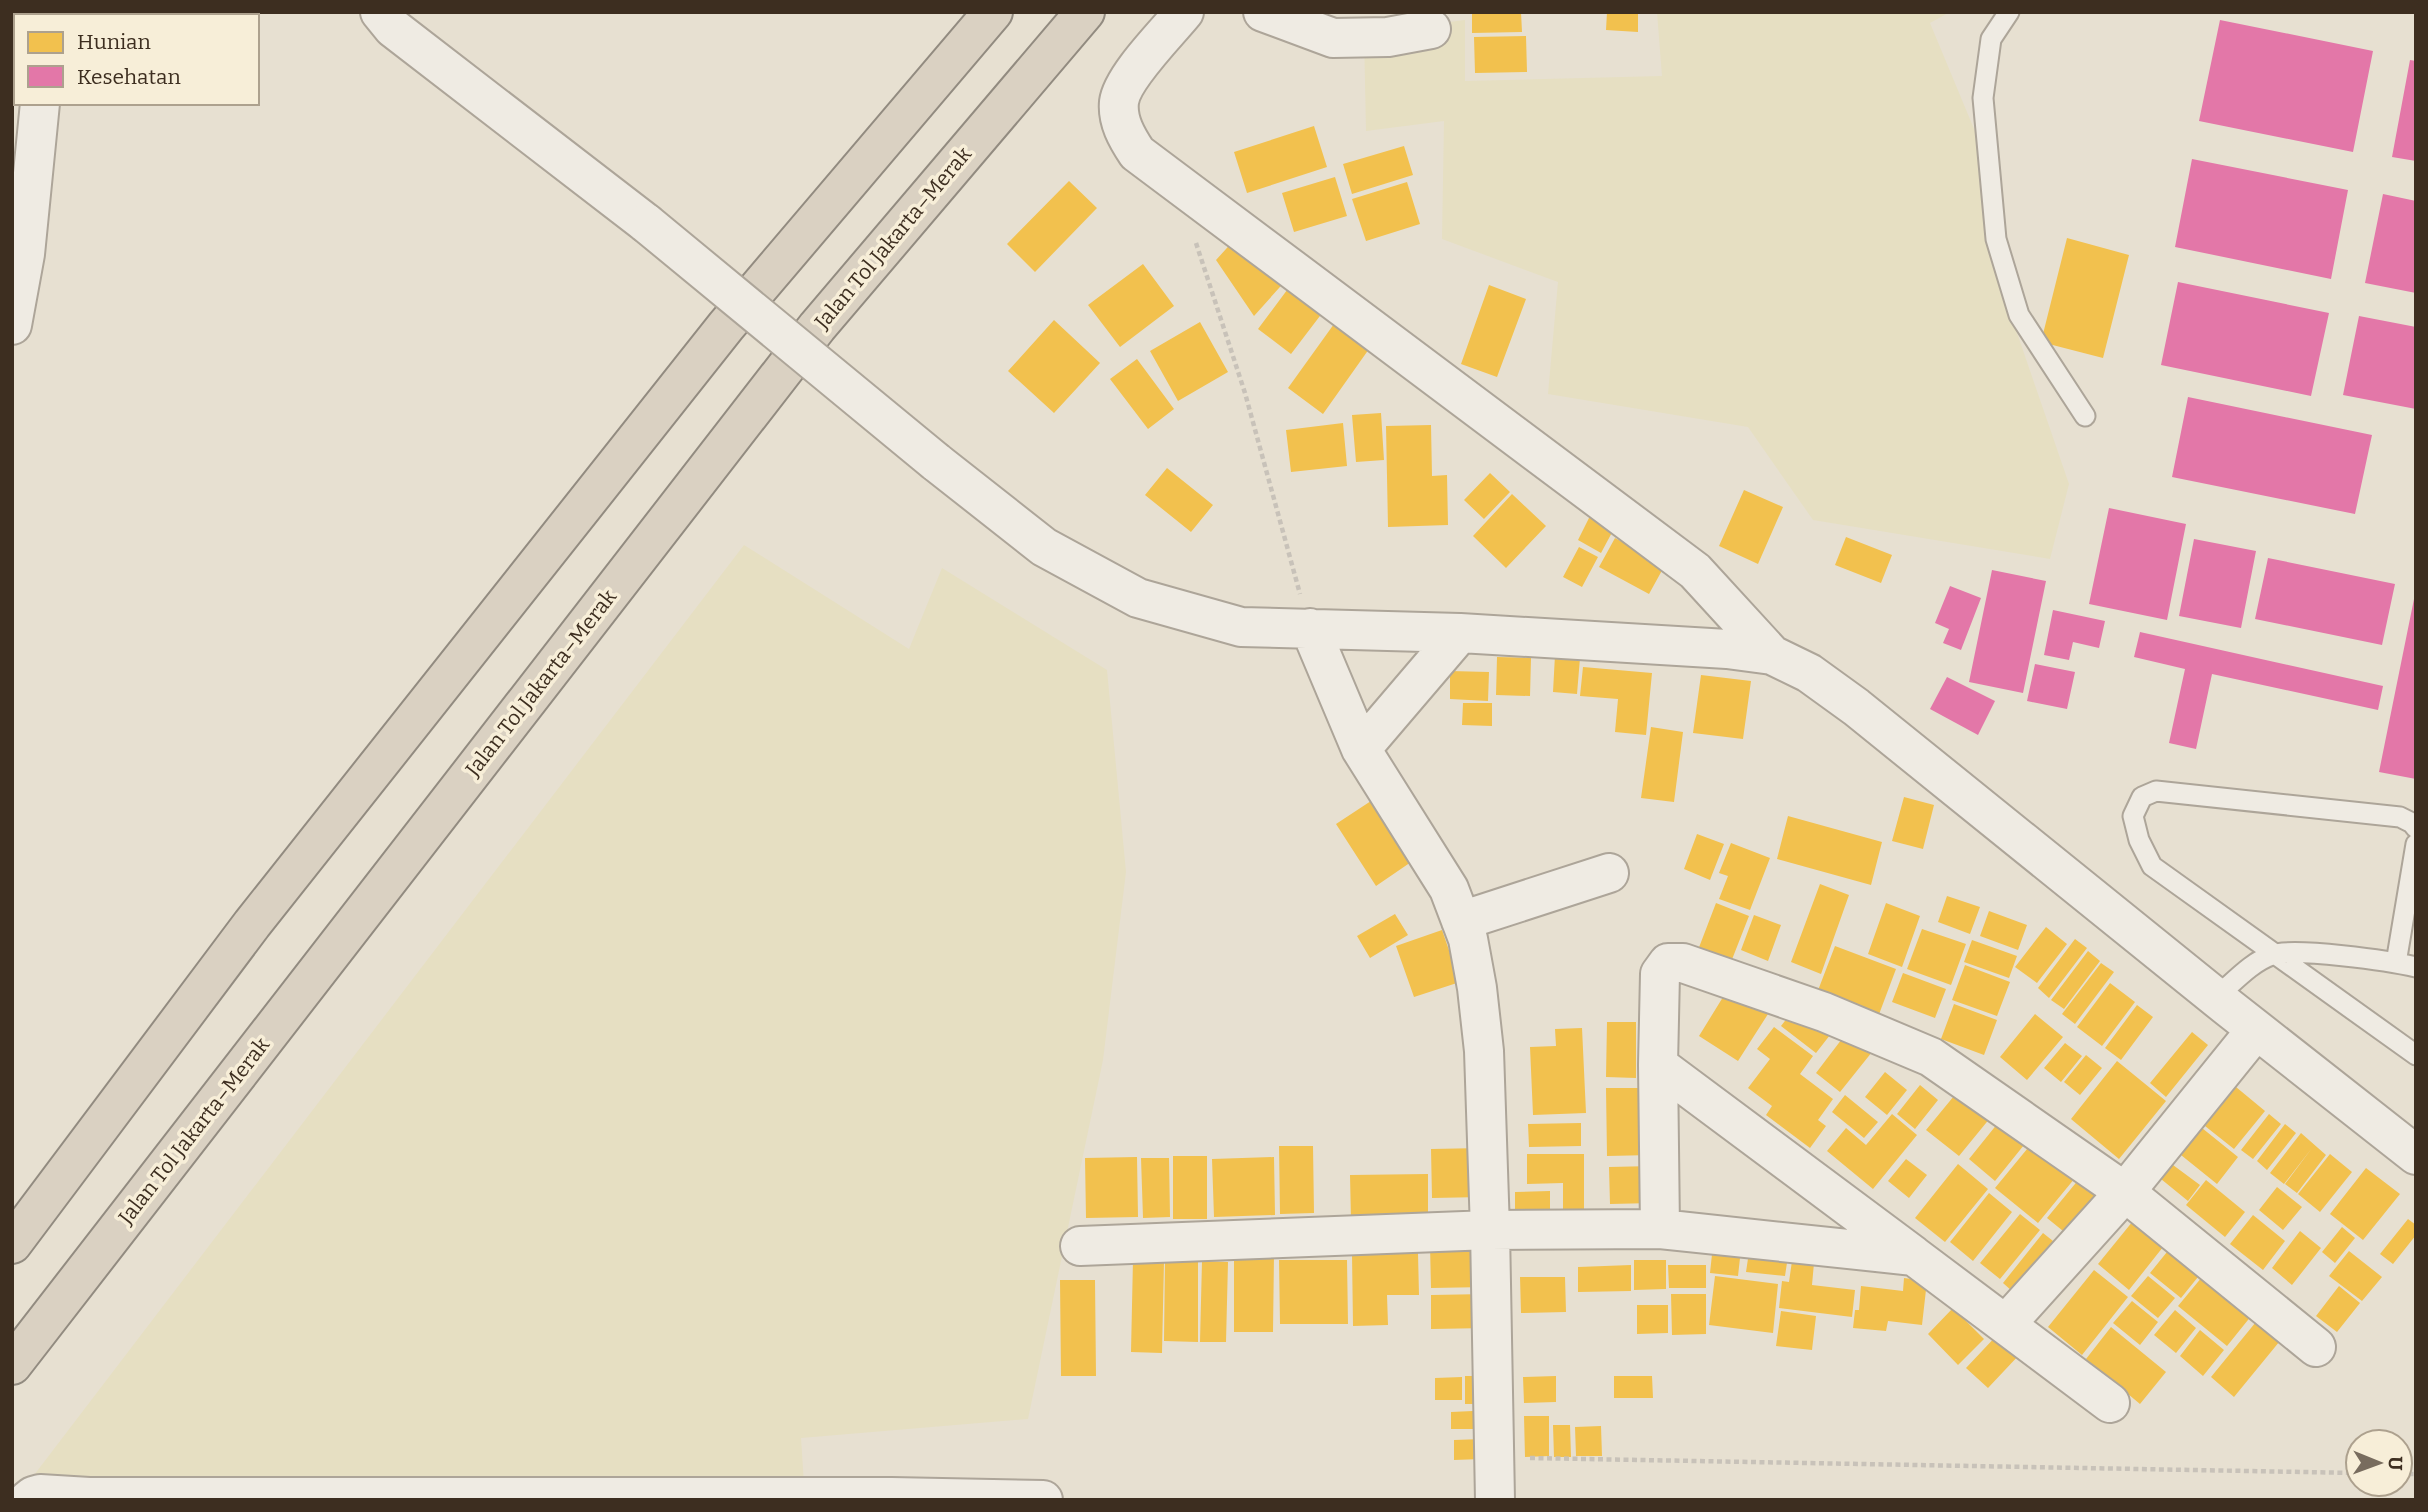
<svg xmlns="http://www.w3.org/2000/svg" width="2428" height="1512" font-family="Bitter,serif">
<style>
.farmland{fill:#e6dfc2}
.homes{fill:#f2c14e}
.health{fill:#e377a8}
.lines{fill:none;stroke-linecap:round;stroke-linejoin:round}
.lane-casing{stroke:#ada599;stroke-width:23}
.street-casing{stroke:#ada599;stroke-width:42}
.highway-casing{stroke:#928b80;stroke-width:42}
.path{stroke:#c8c2b9;stroke-width:4.5;stroke-dasharray:5 3.5;stroke-linecap:butt}
.lane{stroke:#efebe3;stroke-width:19}
.street{stroke:#efebe3;stroke-width:38}
.highway{stroke:#dad1c2;stroke-width:38}
.street-bridge-casing{stroke:#ada599;stroke-width:42;stroke-linecap:butt}
.street-bridge{stroke:#efebe3;stroke-width:38}
.labels{text-anchor:middle;stroke-width:7;stroke-linejoin:round;paint-order:stroke}
.street-label{font-size:21px;fill:#3d2e20;stroke:#f7eed8}
</style>
<rect width="100%" height="100%" fill="#e7e0d1"/>
<path class="farmland" d="M1657 12H1950L1930 23 1994 177 2006 301 2069 484 2050 559 1813 520 1748 427 1548 394 1558 282 1442 239 1444 121 1366 131 1364 33 1465 20V81L1662 76Z
M744 545 909 649 942 568 1107 670 1126 872 1103 1060 1028 1419 801 1438 805 1500H15Z"/>
<path class="homes" d="M1472 12H1521L1522 32 1472 33Z
M1607 12H1638V32L1606 30Z
M1526 36 1527 72 1475 73 1474 37Z
M1314 126 1327 167 1247 193 1234 152Z
M1404 146 1413 175 1352 194 1343 164Z
M1335 177 1347 216 1294 232 1282 193Z
M1069 181 1097 208 1035 272 1007 244Z
M1407 182 1420 224 1366 241 1352 199Z
M1236 238 1288 278 1254 316 1216 260Z
M2067 238 2129 255 2103 358 2041 342Z
M1143 264 1174 306 1120 347 1088 305Z
M1293 282 1326 308 1291 354 1258 329Z
M1489 285 1526 299 1497 377 1461 364Z
M1054 320 1100 363 1054 413 1008 371Z
M1200 322 1228 372 1178 401 1150 351Z
M1334 324 1369 349 1323 414 1288 388Z
M1137 359 1174 409 1148 429 1110 379Z
M1381 413 1384 460 1356 462 1352 415Z
M1343 423 1347 466 1291 472 1286 430Z
M1431 425 1432 476 1447 475 1448 525 1388 527 1386 426Z
M1167 468 1213 505 1191 532 1145 495Z
M1490 473 1510 492 1484 519 1464 500Z
M1744 490 1783 507 1758 564 1719 546Z
M1512 494 1546 526 1506 568 1473 536Z
M1592 512 1616 525 1601 553 1578 540Z
M1846 537 1892 555 1881 583 1835 565Z
M1615 538 1665 565 1649 594 1599 567Z
M1579 547 1598 557 1582 587 1563 577Z
M1555 655 1580 658 1577 694 1553 692Z
M1497 657 1531 658 1530 696 1496 695Z
M1583 667 1652 673 1646 735 1615 732 1618 699 1580 696Z
M1450 671 1489 672 1488 701 1450 699Z
M1701 675 1751 681 1743 739 1693 733Z
M1463 703H1492V726L1462 725Z
M1651 727 1683 732 1674 802 1641 798Z
M1904 797 1934 805 1923 849 1892 841Z
M1374 799 1414 860 1376 886 1336 824Z
M1788 816 1882 842 1871 885 1777 859Z
M1697 834 1724 844 1710 880 1684 869Z
M1731 843 1770 858 1750 910 1719 899 1728 876 1719 873Z
M1820 884 1849 895 1821 974 1791 962Z
M1947 896 1980 907 1970 934 1938 922Z
M1716 903 1749 916 1731 962 1698 950Z
M1886 903 1920 916 1902 967 1868 954Z
M1989 911 2027 925 2018 950 1980 936Z
M1395 914 1408 935 1370 958 1357 936Z
M1754 915 1781 925 1768 961 1741 950Z
M2046 927 2067 944 2037 983 2015 967Z
M1922 929 1966 944 1951 985 1907 969Z
M1442 930 1460 982 1414 997 1396 946Z
M2075 939 2087 948 2049 998 2038 988Z
M1972 940 2017 956 2009 978 1964 962Z
M1835 946 1896 969 1878 1017 1817 993Z
M2088 951 2100 961 2064 1009 2051 1000Z
M2101 963 2114 972 2075 1024 2062 1014Z
M1965 965 2010 982 1997 1016 1952 1000Z
M1903 973 1946 989 1935 1018 1892 1002Z
M2110 983 2135 1002 2102 1046 2077 1027Z
M1728 989 1768 1014 1738 1061 1699 1036Z
M1954 1004 1997 1020 1984 1055 1941 1039Z
M2137 1005 2153 1017 2121 1060 2105 1048Z
M1795 1008 1830 1035 1816 1053 1781 1026Z
M2035 1014 2063 1037 2027 1080 2000 1057Z
M1607 1022H1636V1078L1606 1077Z
M1774 1027 1813 1056 1800 1074 1833 1099 1818 1120 1826 1126 1810 1148 1766 1115 1772 1106 1748 1088 1770 1059 1757 1049Z
M1851 1027 1876 1047 1840 1092 1816 1073Z
M1582 1028 1586 1113 1533 1115 1530 1047 1556 1046 1555 1029Z
M2192 1032 2208 1045 2166 1097 2150 1083Z
M2065 1043 2082 1056 2061 1082 2044 1068Z
M2086 1055 2102 1068 2080 1095 2064 1082Z
M2117 1061 2166 1101 2119 1159 2071 1119Z
M1885 1072 1907 1090 1887 1115 1865 1097Z
M1920 1085 1938 1100 1915 1129 1897 1114Z
M1963 1085 1995 1112 1959 1156 1926 1130Z
M2236 1087 2265 1111 2234 1149 2205 1126Z
M1606 1088H1651L1652 1155 1607 1156Z
M1845 1095 1878 1122 1864 1138 1832 1112Z
M1892 1114 1917 1135 1873 1189 1827 1151 1846 1128 1866 1145Z
M2269 1114 2281 1124 2253 1159 2241 1150Z
M2002 1118 2028 1140 1995 1181 1969 1159Z
M1581 1123V1146L1529 1147 1528 1124Z
M2285 1124 2296 1133 2267 1170 2257 1161Z
M2202 1128 2238 1157 2217 1184 2181 1155Z
M2301 1133 2326 1155 2297 1193 2285 1184 2312 1148 2284 1184 2270 1173Z
M2032 1143 2075 1178 2038 1223 1995 1188Z
M1279 1146H1313L1314 1213 1280 1214Z
M1482 1148 1483 1197 1432 1198 1431 1149Z
M1527 1154H1584V1210H1563V1183L1527 1184Z
M2330 1154 2352 1172 2320 1212 2298 1194Z
M1173 1156H1207V1219H1173Z
M1137 1157 1138 1217 1086 1218 1085 1158Z
M1274 1157 1275 1215 1214 1217 1212 1159Z
M1141 1158H1169L1170 1217 1143 1218Z
M1906 1159 1927 1175 1909 1198 1888 1181Z
M1958 1164 1988 1189 1945 1242 1915 1218Z
M2173 1165 2200 1185 2188 1201 2161 1179Z
M1653 1166 1654 1203 1610 1204 1609 1167Z
M2366 1168 2400 1194 2363 1240 2330 1214Z
M2084 1173 2104 1190 2068 1235 2047 1218Z
M1428 1174V1219L1351 1220 1350 1175Z
M2206 1180 2245 1212 2225 1237 2186 1205Z
M2277 1187 2302 1207 2283 1230 2259 1210Z
M1550 1191V1213L1515 1214V1192Z
M1989 1193 2012 1212 1973 1261 1950 1242Z
M2020 1214 2040 1230 2000 1279 1980 1263Z
M2253 1215 2285 1241 2263 1270 2230 1244Z
M2408 1219 2416 1225V1235L2393 1264 2380 1254Z
M2133 1221 2163 1247 2129 1290 2098 1264Z
M2342 1227 2355 1238 2335 1263 2322 1252Z
M2300 1231 2321 1248 2292 1285 2272 1268Z
M2043 1233 2063 1249 2021 1299 2003 1283Z
M1430 1245H1486L1487 1287 1431 1288Z
M1713 1245 1741 1249 1738 1276 1710 1273Z
M2171 1247 2202 1272 2181 1298 2150 1273Z
M2349 1251 2382 1277 2362 1301 2329 1276Z
M1749 1252 1788 1256 1785 1276 1746 1272Z
M1418 1253 1419 1295H1387L1388 1325 1353 1326 1352 1254Z
M1234 1254 1274 1255 1273 1332H1234Z
M1133 1259 1164 1261 1162 1353 1131 1352Z
M1165 1259H1198V1342L1164 1341Z
M1279 1260H1347L1348 1324H1280Z
M1634 1260H1666V1289L1634 1290Z
M1202 1261 1228 1262 1226 1342H1200Z
M1792 1261 1814 1263 1812 1285 1855 1290 1852 1317 1779 1308 1782 1281 1789 1282Z
M1631 1265V1291L1578 1292V1267Z
M1668 1265H1706V1288H1669Z
M2094 1270 2128 1297 2082 1355 2048 1327Z
M2207 1271 2256 1310 2227 1346 2178 1306Z
M1715 1276 1778 1284 1773 1333 1709 1325Z
M2148 1276 2175 1298 2158 1318 2131 1296Z
M1520 1277H1565L1566 1312 1521 1313Z
M1904 1278 1927 1281 1922 1325 1888 1321 1886 1331 1853 1328 1855 1310H1859L1861 1286 1903 1291Z
M1060 1280H1095L1096 1376H1061Z
M2339 1286 2360 1303 2337 1332 2316 1316Z
M1487 1294 1488 1328 1431 1329V1295Z
M1671 1294H1706V1334L1672 1335Z
M2132 1301 2158 1322 2140 1345 2113 1323Z
M1637 1305H1668V1333L1637 1334Z
M1953 1308 1984 1339 1958 1365 1928 1334Z
M2175 1310 2196 1328 2176 1353 2154 1335Z
M1781 1311 1816 1316 1812 1350 1776 1346Z
M2260 1317 2284 1336 2234 1397 2211 1377Z
M2111 1327 2166 1372 2140 1404 2086 1359Z
M2200 1330 2224 1350 2203 1376 2180 1356Z
M1999 1333 2020 1354 1988 1388 1966 1368Z
M1465 1376H1491V1404H1465Z
M1556 1376V1402L1524 1403 1523 1377Z
M1614 1376H1652L1653 1398H1614Z
M1462 1377V1400H1435V1378Z
M1473 1411 1474 1429H1451V1412Z
M1524 1416H1549V1456L1525 1457Z
M1553 1425H1570L1571 1457H1554Z
M1601 1426 1602 1456H1576L1575 1427Z
M1482 1439V1459L1454 1460V1440Z"/>
<path class="health" d="M2220 20 2373 51 2353 152 2199 121Z
M2410 60 2416 61V161L2392 157Z
M2192 159 2348 190 2331 279 2175 247Z
M2383 194 2416 201V293L2365 283Z
M2178 282 2329 313 2311 396 2161 365Z
M2359 316 2416 327V409L2343 395Z
M2188 397 2372 435 2355 514 2172 477Z
M2109 508 2186 524 2167 620 2089 604Z
M2194 539 2256 551 2241 628 2179 616Z
M2268 558 2395 584 2382 645 2255 619Z
M1992 570 2046 581 2023 693 1969 682Z
M1950 586 1981 598 1961 650 1943 643 1949 629 1935 623Z
M2415 594H2416V779L2379 772Z
M2053 610 2105 621 2099 648 2073 642 2069 660 2044 655Z
M2140 632 2383 686 2378 710 2212 674 2196 749 2169 743 2185 669 2134 657Z
M2035 664 2075 672 2067 709 2027 701Z
M1947 677 1995 701 1978 735 1930 709Z"/>
<g class="lines">
<defs>
<path id="lane" d="M2009 12 1991 39 1983 98 1996 239 2019 315 2085 416
M2416 828 2412 823 2400 817 2156 791 2142 797 2133 816 2139 840 2152 866 2416 1055
M2396 963 2416 844
M2216 997C2233 983 2251 962 2272 955 2293 947 2391 961 2416 967"/>
<path id="street" d="M380 12 393 28 646 223
M1184 12C1168 32 1122 77 1119 102 1117 121 1127 138 1137 153L1695 571 1772 655
M1263 12 1333 38 1388 37 1431 29
M42 16V12
M12 325 25 254 40 103
M936 462 1044 547 1138 598 1241 627 1460 633 1727 649 1772 655 1809 673 1856 707 2229 1008 2416 1155
M1310 628 1361 749 1449 889 1468 939 1477 988 1484 1051 1490 1230 1495 1500
M1361 749 1460 633
M1461 921 1609 873
M1658 1065 1913 1255
M1660 1229 1658 1065 1660 974 1668 963H1683L1824 1012 1931 1057 2125 1192 2316 1347
M1080 1246 1490 1230 1660 1229 1914 1256 2110 1403
M2006 1324 2125 1192 2256 1030
M28 1500 33 1496 40 1494 89 1497H892L1043 1500"/>
<path id="highway" d="M12 1244 252 924 726 326 993 12
M12 1365 817 327 1085 12"/>
</defs>
<use href="#lane" class="lane-casing"/>
<use href="#street" class="street-casing"/>
<use href="#highway" class="highway-casing"/>
<path class="path" d="M1196 243 1245 393 1300 594
M1530 1458 2358 1473
M2400 1474H2416"/>
<use href="#lane" class="lane"/>
<use href="#street" class="street"/>
<use href="#highway" class="highway"/>
<defs>
<path id="street-bridge" d="M646 223 936 462"/>
</defs>
<use href="#street-bridge" class="street-bridge-casing"/>
<use href="#street-bridge" class="street-bridge"/>
</g>
<g class="labels">
<g class="street-label">
<text transform="translate(893 238) rotate(-50)" y="7">Jalan Tol Jakarta–Merak</text>
<text transform="translate(541 683) rotate(-52)" y="7">Jalan Tol Jakarta–Merak</text>
<text transform="translate(194 1131) rotate(-52)" y="7">Jalan Tol Jakarta–Merak</text>
</g>
</g>
<rect width="2428" height="1512" fill="none" stroke="#3d2e20" stroke-width="28"/>
<rect x="14" y="14" width="245" height="91" fill="#f7eed8" stroke="#ada18e" stroke-width="2"/>
<rect x="28" y="32" width="35" height="21" fill="#f2c14e" stroke="#ada18e" stroke-width="2"/>
<text x="77" y="49" font-size="21" fill="#3d2e20">Hunian</text>
<rect x="28" y="66" width="35" height="21" fill="#e377a8" stroke="#ada18e" stroke-width="2"/>
<text x="77" y="84" font-size="21" fill="#3d2e20">Kesehatan</text>
<g transform="translate(2379 1463) rotate(91)"><circle r="33" fill="#f7eed8" stroke="#ada18e" stroke-width="2"/>
<path d="M0-5L12 26L0 18L-12 26Z" fill="#786c5e"/>
<text y="-10" font-size="19" font-weight="bold" text-anchor="middle" fill="#3d2e20">U</text>
</g>
</svg>
